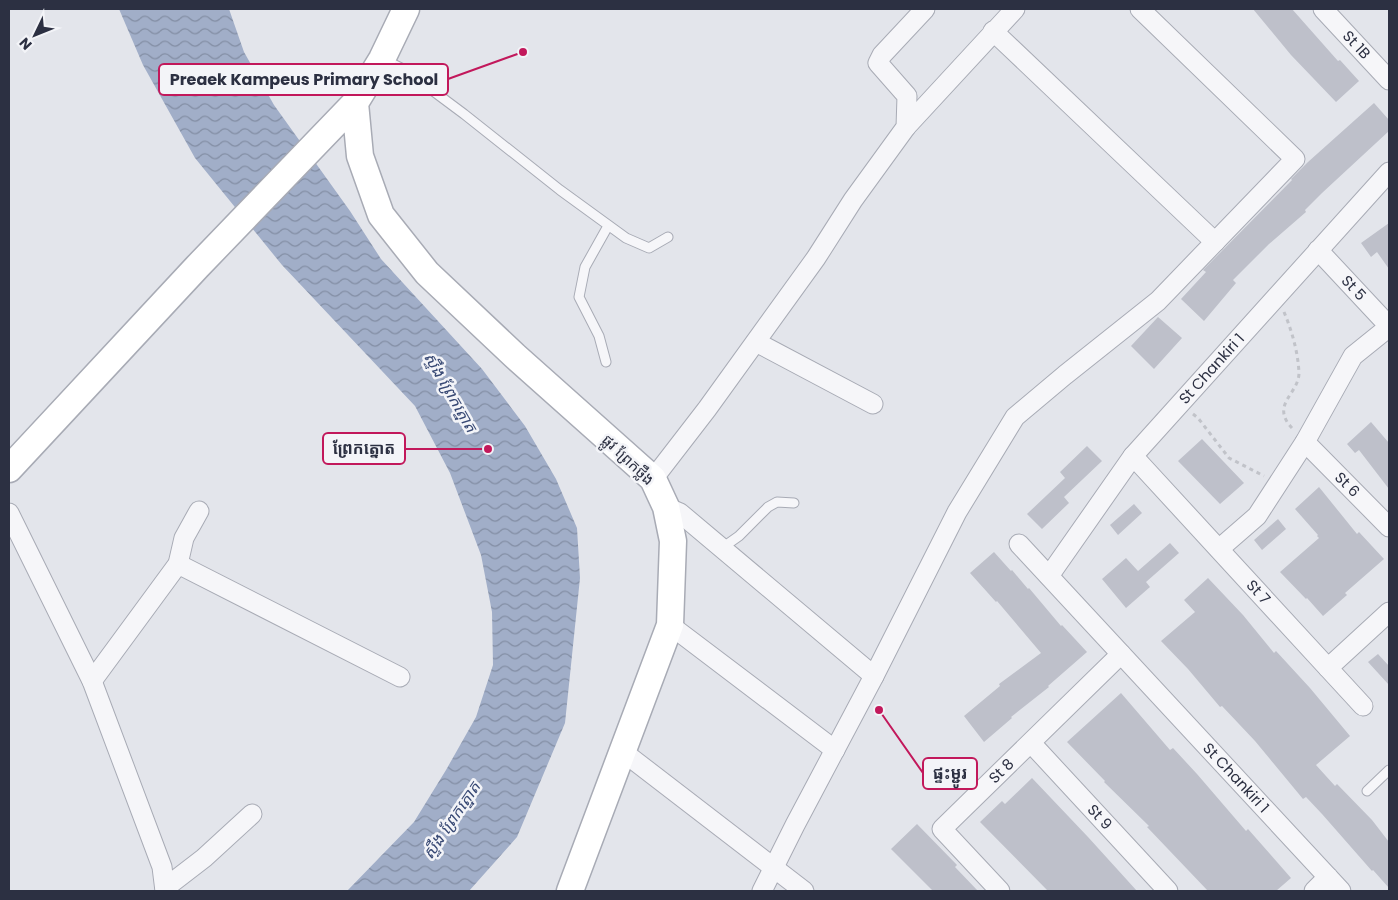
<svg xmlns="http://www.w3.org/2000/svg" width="1398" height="900" font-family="Poppins,'Noto Sans Khmer',sans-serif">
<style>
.water{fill:url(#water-waves)}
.building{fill:#bec0ca}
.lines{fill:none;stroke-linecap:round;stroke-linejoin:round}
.lane-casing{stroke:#a8abb5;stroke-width:11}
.street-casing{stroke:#a8abb5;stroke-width:21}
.secondary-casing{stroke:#a8abb5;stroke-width:29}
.path{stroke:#c1c3c9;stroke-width:3;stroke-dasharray:4 4;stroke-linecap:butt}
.lane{stroke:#f6f6f9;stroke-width:9}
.street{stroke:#f6f6f9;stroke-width:19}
.secondary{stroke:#fff;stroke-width:26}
.labels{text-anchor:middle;stroke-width:5;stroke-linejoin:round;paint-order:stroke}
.street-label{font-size:15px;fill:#2c3042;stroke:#f3f4f8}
.water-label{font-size:16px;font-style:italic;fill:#384974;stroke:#f3f4f8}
.leader{fill:none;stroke:#c2185b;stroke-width:2}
.callout-dot{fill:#c2185b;stroke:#f3f4f8;stroke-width:2}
.callout{fill:#f3f4f8;stroke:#c2185b;stroke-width:2}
.callout-label{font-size:16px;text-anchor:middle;font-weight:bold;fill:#2c3042}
</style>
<defs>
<pattern id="water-waves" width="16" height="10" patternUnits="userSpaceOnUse" patternTransform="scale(1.25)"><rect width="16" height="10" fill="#a1aec8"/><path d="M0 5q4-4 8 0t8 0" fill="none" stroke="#838ea4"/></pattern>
</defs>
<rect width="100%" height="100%" fill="#e3e5eb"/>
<path class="water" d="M119 9H229L244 52 274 105 350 211 381 259 482 369 525 426 556 479 577 528 580 578 565 723 517 837 469 891H347L414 822 446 770 476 717 493 665 492 612 481 555 450 473 415 406 282 265 195 158 143 65Z"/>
<path class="building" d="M1253 9H1292L1338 61 1340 60 1359 81 1336 102 1291 55Z
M1374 103 1389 120V131L1322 193 1305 210 1306 212 1269 244 1233 280 1236 283 1204 321 1181 299 1206 272 1203 270 1207 266 1292 180 1291 179 1308 162Z
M1389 223V269L1377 252 1371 257 1361 243Z
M1158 317 1182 338 1154 369 1131 346Z
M1371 422 1389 443V489L1359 450 1355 453 1347 444Z
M1202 439 1244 483 1220 504 1178 461Z
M1087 446 1102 461 1064 497 1069 503 1042 529 1027 514 1065 478 1060 472Z
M1319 487 1357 534 1359 532 1384 559 1345 593 1347 595 1323 616 1307 598 1306 599 1280 572 1319 538 1317 536 1318 535 1295 509Z
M1134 504 1142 513 1118 535 1110 525Z
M1278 519 1286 529 1262 550 1254 540Z
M1170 543 1179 553 1146 582 1150 587 1126 608 1102 579 1126 558 1138 571Z
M994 552 1011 571 1012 570 1028 589 1029 588 1061 626 1062 625 1087 652 1048 686 1049 687 1011 717 1012 718 984 742 964 716 1000 686 999 684 1041 653 997 601 996 602 970 573Z
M1208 578 1243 615 1274 653 1276 651 1310 688 1350 736 1316 765 1335 786 1337 784 1372 820 1389 842V888L1373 870 1372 871 1322 814 1306 797 1303 799 1255 741 1222 706 1220 707 1188 669 1161 641 1195 612 1184 600Z
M1378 654 1389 666V685L1368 662Z
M1121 693 1170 750 1173 748 1197 774 1246 831 1248 829 1291 878 1276 891H1208L1147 827 1149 826 1104 782 1105 781 1067 742Z
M1032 778 1088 837 1137 891H1048L980 822 1002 801 1005 804Z
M917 824 957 865 955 867 978 891H933L891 849Z"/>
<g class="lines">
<defs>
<path id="lane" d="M385 60 405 70 464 114 560 190 626 238 649 248 668 237
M606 362 599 336 579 297 585 267 608 226
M722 548 739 536 768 507 777 502 794 503
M1367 791 1389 770"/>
<g id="street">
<path id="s1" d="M1323 9 1389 80"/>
<path d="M993 31 1215 242"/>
<path d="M906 127 1015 9"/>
<path id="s2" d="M1318 250 1389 326"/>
<path d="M756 342 873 404"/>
<path id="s3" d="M1305 442 1389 527"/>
<path id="s4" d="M1133 456 1328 668 1389 612"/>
<path d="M653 479 707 409 816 258 853 200 906 127 907 96 878 63 882 55 925 9"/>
<path d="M666 507 680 513 874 676"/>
<path d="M9 513 92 681 162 867 165 891"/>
<path id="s5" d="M1019 544 1341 891"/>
<path d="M1219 549 1257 516 1305 442 1353 356 1389 327"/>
<path d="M178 564 400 677"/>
<path id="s6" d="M1049 576 1133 456 1389 172"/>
<path d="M670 625 835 750"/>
<path d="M1328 668 1363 706"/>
<path d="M92 681 178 564 184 538 199 511"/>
<path id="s7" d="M1031 743 1168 891"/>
<path d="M622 751 804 891"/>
<path d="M165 888 204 858 252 814"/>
<path d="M762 891 795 825 874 676 957 512 1015 417 1065 375 1158 301 1295 159 1140 9"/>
<path id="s8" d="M1000 891 942 829 1121 654"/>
<path d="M1314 891 1328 877"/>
</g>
<path id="secondary" d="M355 103 360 156 381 215 427 273 515 356 653 479 666 507 673 541 670 625 570 891
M9 469 197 267 355 103 382 59 406 9"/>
</defs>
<use href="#lane" class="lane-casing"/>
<use href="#street" class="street-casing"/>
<use href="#secondary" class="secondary-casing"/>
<path class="path" d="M1284 312C1292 331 1298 352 1299 373 1299 394 1269 405 1293 429
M1193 414 1198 418 1229 458 1264 476"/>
<use href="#lane" class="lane"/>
<use href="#street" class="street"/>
<use href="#secondary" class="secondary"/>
</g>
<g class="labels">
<g class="street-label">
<text dy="5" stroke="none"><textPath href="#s1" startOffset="49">St 1B</textPath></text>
<text dy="5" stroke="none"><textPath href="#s2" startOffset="52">St 5</textPath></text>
<text dy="5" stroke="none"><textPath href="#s6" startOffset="264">St Chankiri 1</textPath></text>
<text transform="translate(628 460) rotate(44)" y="5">ផ្លូវ ព្រែកថ្លឹង</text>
<text dy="5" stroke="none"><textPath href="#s3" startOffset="60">St 6</textPath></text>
<text dy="5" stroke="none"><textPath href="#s4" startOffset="185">St 7</textPath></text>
<text dy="5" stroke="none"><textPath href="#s8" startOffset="168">St 8</textPath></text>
<text dy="5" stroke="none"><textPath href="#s5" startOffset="319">St Chankiri 1</textPath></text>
<text dy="5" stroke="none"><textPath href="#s7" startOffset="101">St 9</textPath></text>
</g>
<g class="water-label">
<text transform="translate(451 392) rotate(60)" y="6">ស្ទឹង ព្រែកត្នោត</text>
<text transform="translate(451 820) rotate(-56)" y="6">ស្ទឹង ព្រែកត្នោត</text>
</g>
</g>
<path class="leader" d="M523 52L448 79M488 449L405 449M879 710L923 773"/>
<g class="callout-dot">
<circle cx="523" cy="52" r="5"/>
<circle cx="488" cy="449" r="5"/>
<circle cx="879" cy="710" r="5"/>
</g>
<g class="callout">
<rect x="159" y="64" width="289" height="31" rx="5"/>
<rect x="323" y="433" width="82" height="31" rx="5"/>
<rect x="923" y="758" width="54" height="31" rx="5"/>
</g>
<g class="callout-label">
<text x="304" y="85">Preaek Kampeus Primary School</text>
<text x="364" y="454">ព្រែកត្នោត</text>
<text x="950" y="779">ផ្ទះម្ជូរ</text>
</g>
<rect width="1398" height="900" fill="none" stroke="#2c3042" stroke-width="20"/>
<g transform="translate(35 35) rotate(227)" stroke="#f3f4f8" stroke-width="4" paint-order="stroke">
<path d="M0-4L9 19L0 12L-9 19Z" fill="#2c3042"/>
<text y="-8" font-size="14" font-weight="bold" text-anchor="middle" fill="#2c3042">N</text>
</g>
</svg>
